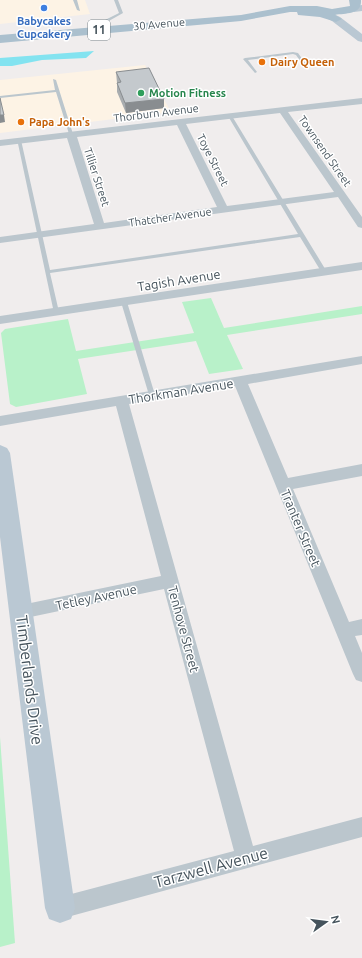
<svg xmlns="http://www.w3.org/2000/svg" width="362" height="958" font-family="Ubuntu,sans-serif">
<style>
.commercial{fill:#fdf3e5}
.green{fill:#b8f1c9}
.water{fill:#83e3f0}
.lines{fill:none;stroke-linecap:round;stroke-linejoin:round}
.lane{fill:#bbc6cd;fill-rule:evenodd}
.street{fill:#bbc6cd;fill-rule:evenodd}
.secondary{fill:#bac8d3;fill-rule:evenodd}
.primary{fill:#abc0ce;fill-rule:evenodd}
.wall{fill:#a9adb0}
.shaded-wall{fill:#898d90}
.building{fill:#c4c9cd;stroke:#898d90}
.shop-dot{fill:#3f7fe0;stroke:#fff;stroke-width:1.5}
.food-dot{fill:#e8710a;stroke:#fff;stroke-width:1.5}
.leisure-dot{fill:#2e9e5b;stroke:#fff;stroke-width:1.5}
.labels{text-anchor:middle;stroke-width:3;stroke-linejoin:round;paint-order:stroke}
.far-shop-label{font-size:11px;font-weight:bold;fill:#366cbe;stroke:#fff}
.far-street-label{font-size:11px;fill:#45535c;stroke:#fff}
.far-food-label{font-size:11px;font-weight:bold;fill:#c56008;stroke:#fff;text-anchor:start}
.far-leisure-label{font-size:11px;font-weight:bold;fill:#27864d;stroke:#fff;text-anchor:start}
.shield{fill:#fff;stroke:#7d878d;stroke-width:1}
.shield-label{font-size:12px;font-weight:bold;fill:#45535c}
.street-label{font-size:13px;fill:#45535c;stroke:#fff}
.near-street-label{font-size:16px;fill:#45535c;stroke:#fff}
</style>
<rect width="100%" height="100%" fill="#f0eded"/>
<path class="commercial" d="M0 0H85L90 14 0 24Z
M145 65 171 112 0 133V80Z"/>
<path class="green" d="M211 298 224 328 362 306V314L227 335 243 369 209 374 196 341 78 359 87 394 16 407 10 404 1 333 5 329 68 319 76 351 194 333 182 302Z
M0 737 15 943 0 947Z"/>
<path class="water" d="M94 51 86 58 42 60 12 66H0V58Z"/>
<g class="lines">
<path class="lane" d="M73 0H77L80 11 77 10Z
M114 0H118L123 13 107 22H105V20L119 13Z
M293 52 298 53 308 67 307 68H305L296 55 293 54 248 60 257 72 255 73 243 59 245 58Z
M53 79 56 80 73 134V135L69 134 56 92 0 98V96L55 90Z
M228 115 232 116 327 272 326 273H322L300 237 50 273 59 312 56 314 54 313 17 139 21 140 50 270 298 234 228 116Z
M124 300 127 302 155 395 154 397H152L149 395 121 302Z"/>
<path class="street" d="M362 98V104L288 112 362 217V228L358 227 338 197 0 243V237L94 224 67 138 0 146V140ZM280 113 334 192 227 206 186 124ZM177 125 217 207 104 223 77 137Z
M362 262V270L0 324V316Z
M362 356V364L248 384 288 478 362 464V476L293 489 349 622 362 619V635L355 636 362 653V682L356 680 353 674 235 386 129 404 253 846 362 817V837L60 919 52 916 49 908 52 900 60 897 234 851 164 589 21 619 15 617 12 612 15 607 21 605 161 576 116 406 0 426V416Z"/>
<path class="secondary" d="M362 5V11L354 12 349 9 350 7Z
M319 7 340 17 362 34V42L358 41 332 21 315 12 314 10 315 8Z
M0 445 7 448 10 453 75 908 71 919 60 923 49 919 45 908 0 537Z"/>
<path class="primary" d="M349 0H361C362 15 346 13 335 15L342 19 336 22 320 17 298 15 297 12H290L241 21 0 43V35L241 15 290 6H317L332 9 350 6Z"/>
</g>
<path class="wall" d="M116 72 164 99V108L126 113 117 92V83Z"/>
<path class="shaded-wall" d="M164 99V108L126 113 125 103Z
M0 115H4L5 122 0 123Z"/>
<path class="building" d="M149 68 164 99 125 103 117 83 121 82 116 72Z
M0 98 4 115H0Z"/>
<circle class="shop-dot" cx="44" cy="8" r="4"/>
<g class="food-dot">
<circle cx="262" cy="62" r="4"/>
<circle cx="21" cy="122" r="4"/>
</g>
<circle class="leisure-dot" cx="141" cy="93" r="4"/>
<g class="labels">
<g class="far-shop-label">
<text x="44" y="25">Babycakes<tspan x="44" dy="13">Cupcakery</tspan></text>
</g>
<g class="far-street-label">
<text transform="translate(159 24) rotate(-5)" y="4">30 Avenue</text>
<text transform="translate(156 113) rotate(-7)" y="4">Thorburn Avenue</text>
<text transform="translate(325 151) rotate(55)" y="4">Townsend Street</text>
<text transform="translate(213 160) rotate(63)" y="4">Toye Street</text>
<text transform="translate(97 177) rotate(72)" y="4">Tillier Street</text>
<text transform="translate(170 217) rotate(-8)" y="4">Thatcher Avenue</text>
</g>
<g class="far-food-label">
<text x="270" y="66">Dairy Queen</text>
<text x="29" y="126">Papa John's</text>
</g>
<g class="far-leisure-label">
<text x="149" y="97">Motion Fitness</text>
</g>
<rect class="shield" x="88" y="20" width="22" height="20" rx="3"/>
<g class="shield-label">
<text x="99" y="34">11</text>
</g>
<g class="street-label">
<text transform="translate(179 280) rotate(-9)" y="5">Tagish Avenue</text>
<text transform="translate(181 391) rotate(-9)" y="5">Thorkman Avenue</text>
<text transform="translate(301 528) rotate(67)" y="5">Tranter Street</text>
<text transform="translate(96 597) rotate(-12)" y="5">Tetley Avenue</text>
<text transform="translate(184 629) rotate(75)" y="5">Tenhove Street</text>
</g>
<g class="near-street-label">
<text transform="translate(30 680) rotate(83)" y="6">Timberlands Drive</text>
<text transform="translate(211 867) rotate(-15)" y="6">Tarzwell Avenue</text>
</g>
</g>
<g transform="translate(326 922) rotate(76)" stroke="#ffffff" stroke-width="3" paint-order="stroke">
<path d="M0-3L7 15L0 10L-7 15Z" fill="#45535c"/>
<text y="-6" font-size="11" font-weight="bold" text-anchor="middle" fill="#45535c">N</text>
</g>
</svg>
